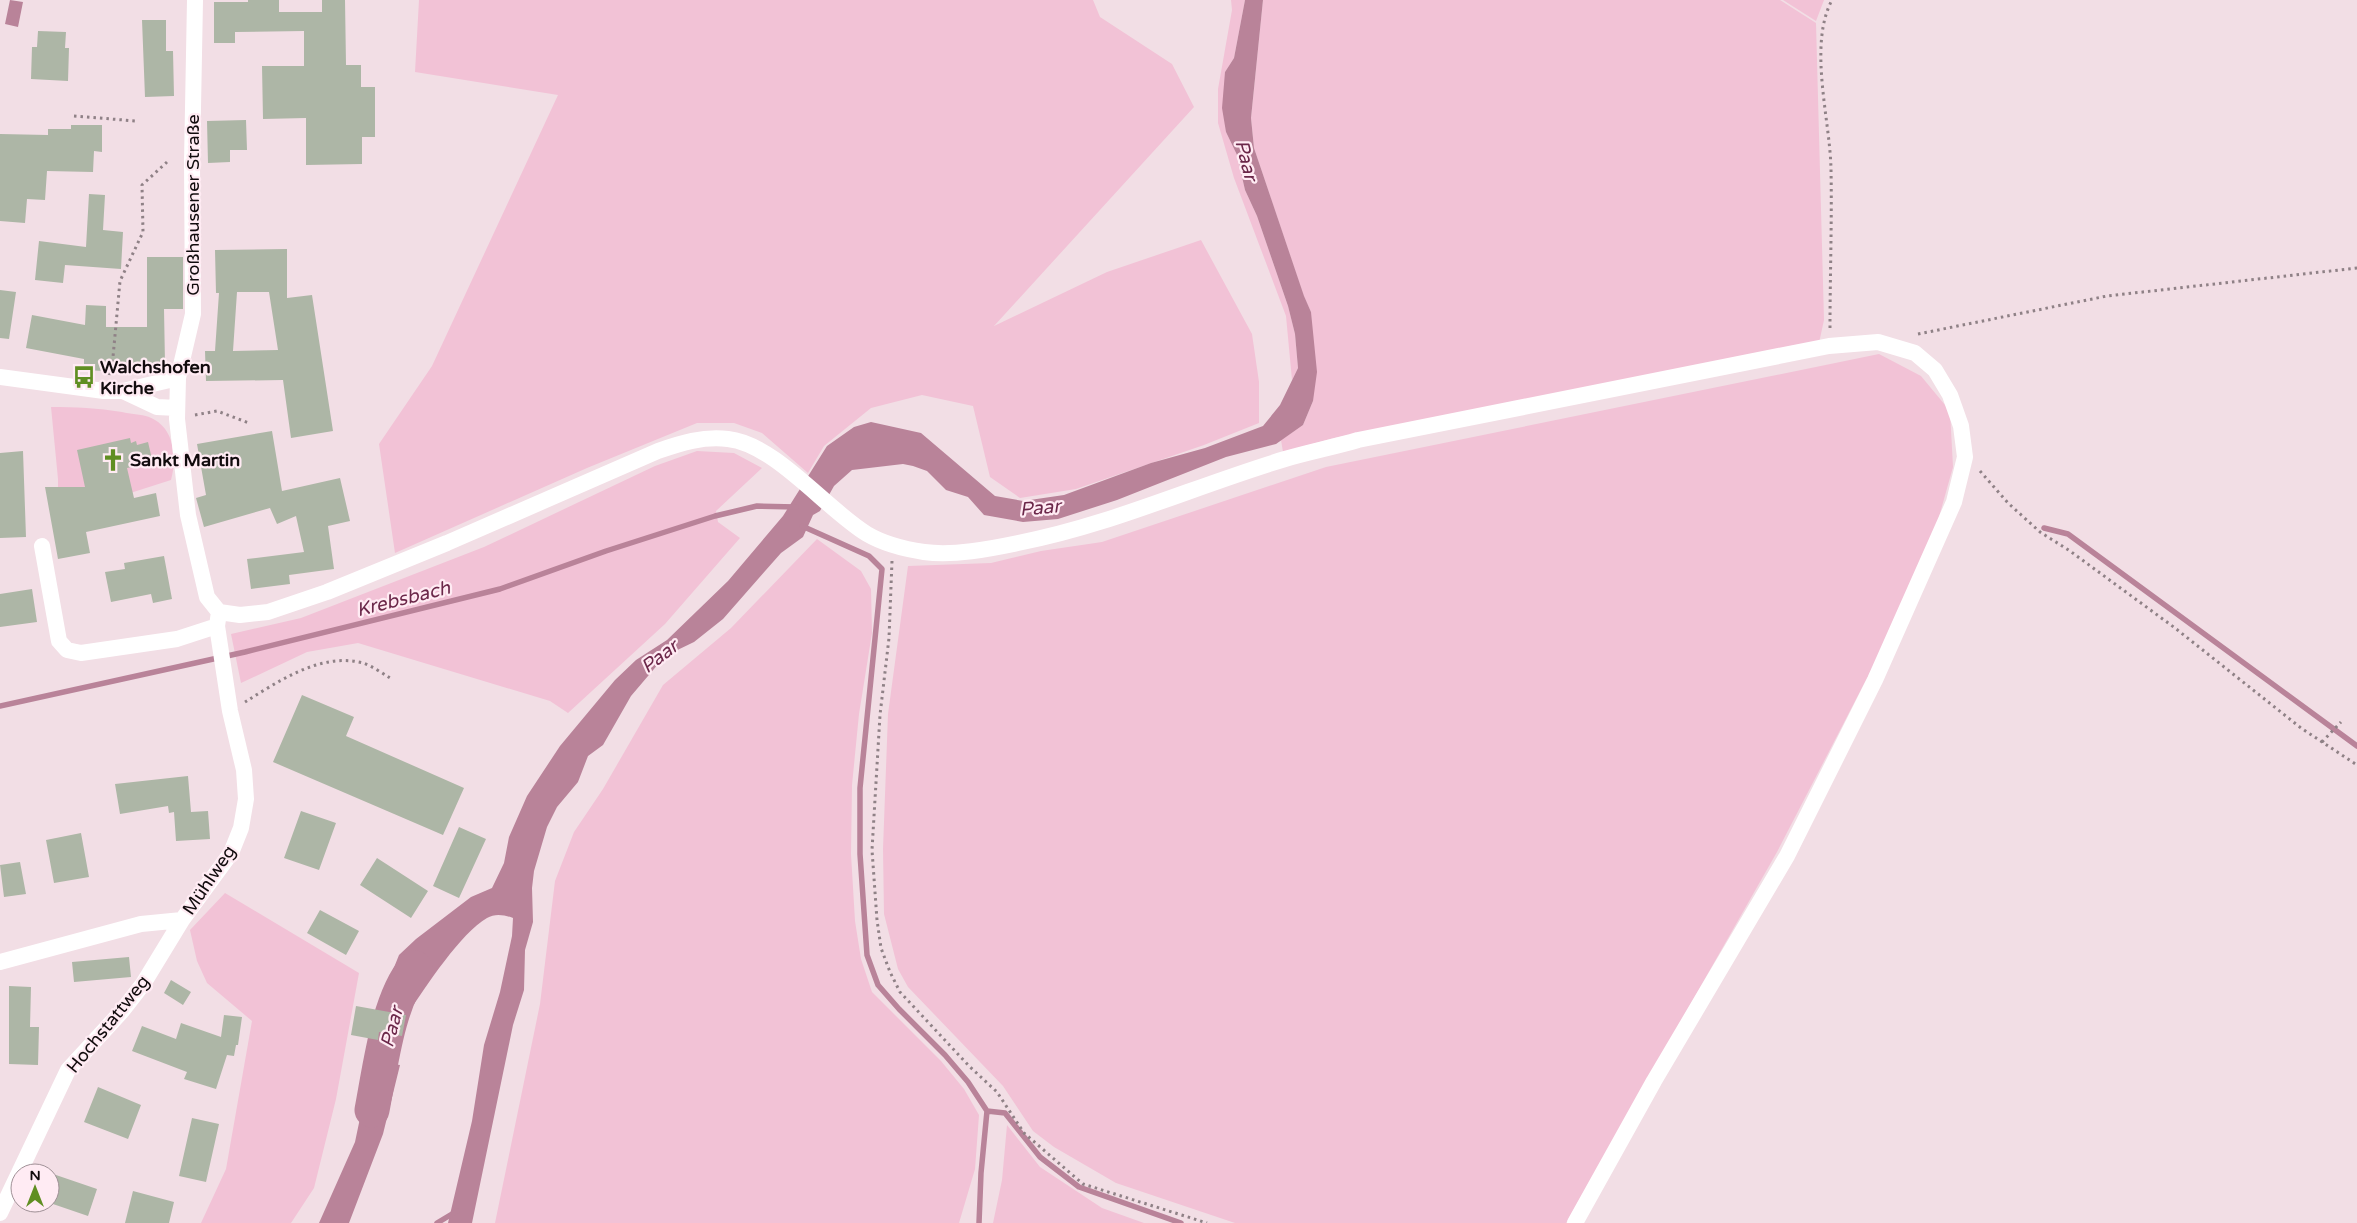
<svg xmlns="http://www.w3.org/2000/svg" width="2357" height="1223" font-family="'Varela Round',sans-serif">
<style>
.green{fill:#f2c2d6}
.water{fill:#b98399}
.lines{fill:none;stroke-linecap:round;stroke-linejoin:round}
.stream{stroke:#b98399;stroke-width:5.5}
.river{stroke:#b98399;stroke-width:35}
.building{fill:#adb6a6;fill-rule:evenodd}
.path{stroke:#8f8186;stroke-width:3;stroke-dasharray:2.5 4;stroke-linecap:butt}
.minor{stroke:#fff;stroke-width:16}
.labels{text-anchor:middle;stroke-width:4.5;stroke-linejoin:round;paint-order:stroke}
.street-label{font-size:18px;fill:#110b0d;stroke:#ffebf3}
.poi-label{font-size:18px;font-weight:bold;fill:#110b0d;stroke:#ffebf3;text-anchor:start}
.water-label{font-size:19px;font-style:italic;fill:#6b2749;stroke:#ffebf3}
</style>
<rect width="100%" height="100%" fill="#f2dee5"/>
<path class="green" d="M419 0H1093L1100 17 1172 64 1194 107 994 326 1107 272 1201 240 1252 334 1259 382V423L1204 445 1076 489 1020 498 990 477 973 406 922 395 871 408 824 446 808 473 762 433 734 423H697L587 468 395 553 379 444 432 366 558 95 415 72Z
M1231 0H1245L1234 58 1225 72 1226 132 1237 155 1245 190 1257 216 1288 306 1295 334 1298 368 1292 380 1286 316 1234 178 1218 123V89L1232 10Z
M1263 0H1780L1816 23 1824 320 1819 343 1334 438 1283 452 1281 440 1303 425 1313 401 1311 312 1304 297 1254 148 1251 118Z
M1783 0H1824L1816 21Z
M1879 354 1921 376 1950 411 1953 467 1932 542 1882 649 1777 852 1566 1223H1235L1116 1183 1054 1147 1033 1131 1003 1086 908 987 898 969 884 914 883 849 888 714 908 566 991 563 1041 551 1102 542 1326 467Z
M51 407C75 407 98 408 122 412 130 414 141 414 149 417 175 427 177 458 171 480L96 504 58 511V479Z
M697 451 734 453 762 468 716 511 718 522 740 538 665 624 568 713 550 701 358 643 307 652 241 683 231 634 301 618 484 547 655 466Z
M817 539 861 571 871 589 872 633 859 714 852 785 851 854 855 921 861 959 872 992 941 1061 964 1089 979 1115 975 1169 959 1223H495L540 1004 555 881 574 832 603 789 663 685 731 628Z
M225 893 359 973 336 1099 314 1188 291 1223H201L226 1169 252 1021 207 983 197 961 190 930Z
M1007 1125 1040 1167 1102 1208 1144 1223H993L1002 1180Z"/>
<path class="water" d="M10 0 23 2 18 27 5 24Z
M1245 0H1263L1251 118 1254 148 1304 296 1311 312 1317 372 1313 401 1303 425 1276 444 1226 457 1117 500 1058 519 1023 522 984 515 968 497 946 490 927 471 913 466 903 464 852 470 834 486 820 511 813 515 803 537 781 553 723 619 694 642 665 656 631 696 603 745 588 756 578 782 557 807 547 827 534 871 532 888 533 922 525 950 524 990 513 1025 472 1223H448L472 1121 484 1045 500 992 512 936 513 918C505 915 495 913 487 918 461 933 426 986 409 1012L379 1005 399 955 416 939 471 897 492 888 504 863 509 837 527 796 560 746 615 680 636 660 667 640 728 581 783 516 827 446 854 427 871 422 921 433 995 496 1023 501 1064 495 1151 463 1205 448 1263 426 1280 405 1298 368 1295 334 1288 306 1257 216 1245 190 1237 155 1226 132 1222 108 1225 72 1234 58Z
M372 1061 400 1065 383 1134 349 1223H319L355 1142Z"/>
<g class="lines">
<path class="stream" d="M802 526 869 556 882 569 860 788V854L867 955 878 985 899 1009 945 1055 968 1082 987 1111 981 1173 979 1223
M2044 528 2068 534 2357 746
M0 706 245 652 500 589 606 551 715 516 757 506 796 507
M987 1111 1005 1113 1040 1157 1079 1187 1181 1223
M437 1223 457 1211"/>
<path class="river" d="M372 1110C380 1069 388 999 415 968"/>
</g>
<path class="building" d="M248 0H279V12H322V0H345L346 65H361V87H375V137H362V164L306 165V118L263 119 262 66H304V31L235 32V43H214V2H248Z
M142 20H166V51H173L174 96 145 97Z
M38 31 66 32 65 48H69L68 81 31 79 32 47H37Z
M246 120 247 150H230V162L208 163 207 121Z
M71 125H102V152L94 151 93 172 47 171 45 200 27 199 25 223 0 221V134L48 135V129H71Z
M89 194 105 195 103 230 123 232 121 269 65 265 63 283 35 280 39 241 86 247Z
M287 249V298L312 295 333 431 291 438 283 380 206 381 205 351H215L219 293H216L215 250ZM237 292H269L278 350 233 351Z
M147 257H183V309H164L165 364 104 365V371L84 370V359L26 348 32 315 85 325 86 305 106 306V327H147Z
M0 290 16 292 9 339 0 338Z
M272 431 282 491 340 478 350 521 328 526 334 569 289 575 290 584 251 589 247 559 304 552 296 516 277 524 270 508 204 527 196 498 206 495 197 444Z
M130 438 131 443 136 441 137 445 148 442 152 459 141 461 142 465 127 468 134 498 156 493 160 516 86 532 90 553 58 559 45 487H85L77 450Z
M23 451 26 537 0 538V453Z
M164 556 172 599 153 603 151 594 111 602 105 572 125 569 124 563Z
M32 589 37 622 0 627V594Z
M302 695 354 717 346 736 464 788 443 835 273 762Z
M188 776 191 812 208 811 210 839 176 841 174 812 169 813 168 806 120 814 115 784Z
M301 811 336 823 319 870 284 858Z
M459 827 486 839 459 898 433 886Z
M81 833 89 877 54 883 46 840Z
M377 858 428 891 411 918 360 885Z
M20 862 26 894 4 897 0 865Z
M320 910 359 931 346 955 307 933Z
M129 957 131 977 74 982 72 962Z
M171 980 191 992 183 1005 164 993Z
M9 986 31 987 30 1027H39L38 1065 9 1064Z
M356 1006 406 1015 402 1036 379 1032 378 1040 351 1035Z
M224 1015 242 1017 238 1045H236L234 1056 227 1055 216 1089 184 1079 187 1072 132 1051 142 1026 176 1039 181 1023 221 1037Z
M98 1087 141 1105 128 1139 84 1122Z
M192 1118 219 1124 206 1182 179 1176Z
M56 1175 97 1189 88 1216 50 1203Z
M133 1191 174 1202 169 1223H125Z"/>
<g class="lines">
<path class="path" d="M74 116 136 121
M1830 328C1830 275 1832 222 1831 169 1830 119 1808 45 1832 0
M1918 334 2107 296 2357 268
M109 375 113 357 120 281 143 232 142 185 167 162
M195 415 217 411 249 423
M1980 471 2008 503 2040 532 2070 551 2175 628 2301 728 2357 765
M892 561 889 638 880 715 872 850 877 920 881 948 890 972 900 992 969 1066 997 1092 1024 1133 1083 1184 1207 1223
M245 702C279 681 321 652 363 663 372 666 382 673 390 678
M2322 742 2341 722"/>
<path class="minor" d="M0 377 104 391H123L178 378
M123 391 157 407 177 408
M42 546 59 641 67 650 81 653 177 639 217 626
M219 612 240 615 268 612 327 592 447 543 658 451C681 443 703 436 728 439 775 444 826 509 867 534 884 544 904 549 924 552 954 556 989 549 1018 543 1111 525 1195 486 1285 459 1309 452 1334 447 1358 440L1829 346 1878 342 1915 353 1935 370 1950 395 1961 426 1965 457 1954 502 1875 680 1787 856 1654 1081 1575 1223
M0 962 141 924 182 920
M0 1213 68 1070 122 1011 143 984 182 920 231 853 241 828 246 799 244 770 230 711 217 626 219 612 207 597 188 515 177 419 178 378 193 314 192 162 195 0"/>
</g>
<defs>
<symbol id="bus-bare" viewBox="-9 -9 18 18"><path d="M-5-6H5V4H4V6H2V4H-2V6H-4V4H-5ZM-3.5-4V0h7V-4ZM-3.5 1.2v1.5H-2V1.2ZM2 1.2v1.5H3.5V1.2Z" fill="#608e22" stroke="#ffebf3" stroke-width="2.5" paint-order="stroke"/></symbol>
<symbol id="church-bare" viewBox="-9 -9 18 18"><path d="M-1.2-6h2.4v3.5h3.3v2.4h-3.3V6h-2.4V-.1h-3.3v-2.4h3.3Z" fill="#608e22" stroke="#ffebf3" stroke-width="2.5" paint-order="stroke"/></symbol>
</defs>
<g fill-rule="evenodd">
<use href="#bus-bare" x="68" y="361" width="32" height="32"/>
<use href="#church-bare" x="97" y="444" width="32" height="32"/>
</g>
<g class="labels">
<g class="street-label">
<text transform="translate(193 205) rotate(-90)" y="6">Großhausener Straße</text>
<text transform="translate(209 880) rotate(-56)" y="6">Mühlweg</text>
<text transform="translate(108 1024) rotate(-51)" y="6">Hochstattweg</text>
</g>
<g class="poi-label">
<text x="100" y="373">Walchshofen<tspan x="100" dy="21">Kirche</tspan></text>
<text x="130" y="466">Sankt Martin</text>
</g>
<g class="water-label">
<text transform="translate(1247 160) rotate(76)" y="7">Paar</text>
<text transform="translate(1040 507) rotate(-5)" y="7">Paar</text>
<text transform="translate(403 598) rotate(-14)" y="7">Krebsbach</text>
<text transform="translate(659 656) rotate(-38)" y="7">Paar</text>
<text transform="translate(391 1027) rotate(-75)" y="7">Paar</text>
</g>
</g>
<g transform="translate(35 1188)"><circle r="24" fill="#ffebf3" stroke="#a09197"/>
<path d="M0-4L9 19L0 12L-9 19Z" fill="#608e22"/>
<text y="-8" font-size="14" font-weight="bold" text-anchor="middle" fill="#110b0d">N</text>
</g>
</svg>
